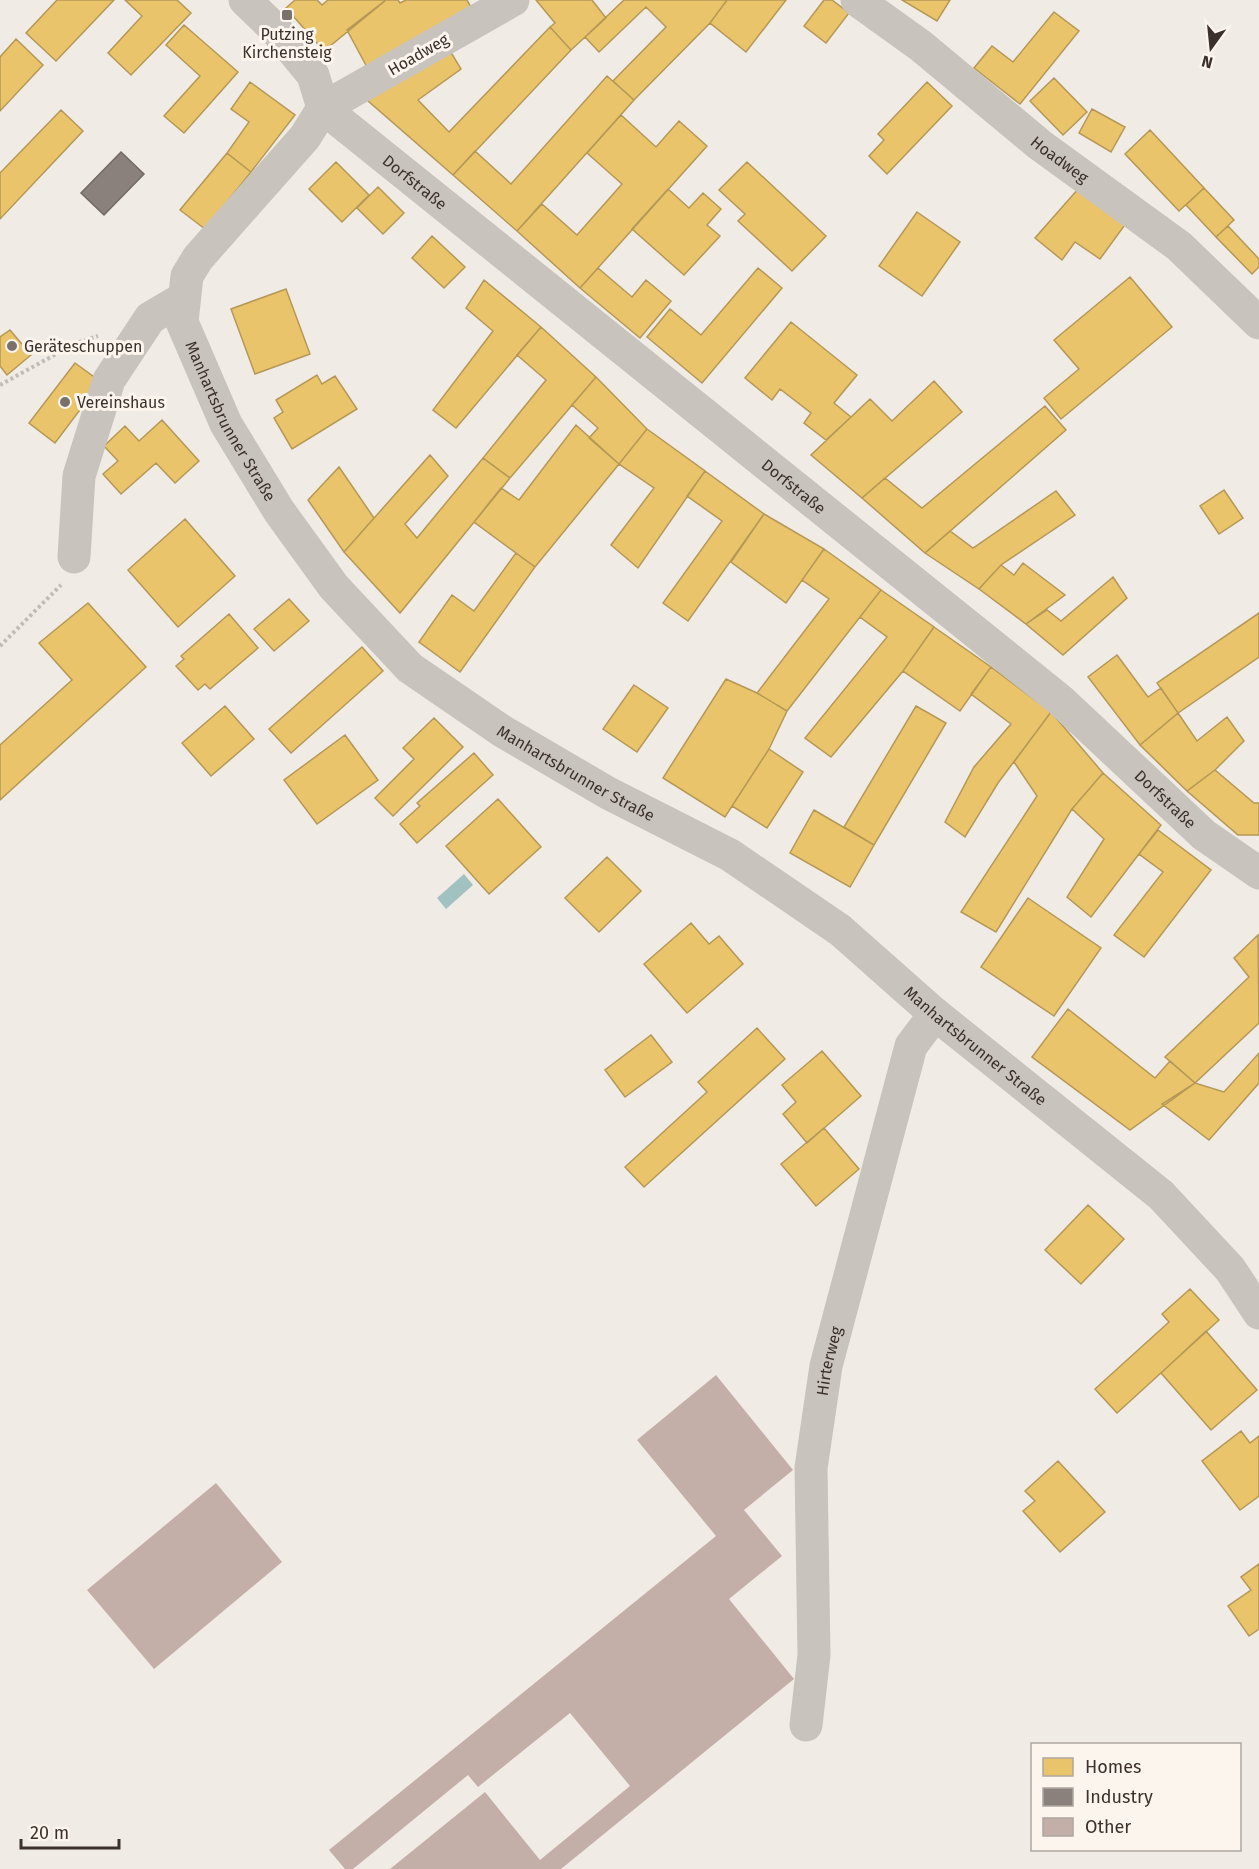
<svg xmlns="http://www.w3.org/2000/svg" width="1259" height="1869" font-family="'Fira Sans',sans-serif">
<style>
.water{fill:#a1c2c1}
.homes{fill:#e9c46a;stroke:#b59857;stroke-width:1.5}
.industry{fill:#8a817c;stroke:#726964;stroke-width:1.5}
.building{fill:#c3afa7}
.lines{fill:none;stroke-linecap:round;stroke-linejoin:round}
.path{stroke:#c2bbb6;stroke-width:4;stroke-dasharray:3 3;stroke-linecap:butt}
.minor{stroke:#c9c3be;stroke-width:33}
.poi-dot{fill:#7a716c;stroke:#fbf5ee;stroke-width:2}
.labels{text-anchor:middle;stroke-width:6;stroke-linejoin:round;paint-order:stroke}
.poi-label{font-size:16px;fill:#3b302b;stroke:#fbf5ee;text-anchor:start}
.street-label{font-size:16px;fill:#3b302b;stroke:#fbf5ee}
</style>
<rect width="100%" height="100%" fill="#f0ebe5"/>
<path class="water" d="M464 874 473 885 446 909 437 898Z"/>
<path class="homes" d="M57 0H114L56 61 26 33Z
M125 0H177L191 13 131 75 108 53 142 16Z
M295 0H317L322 5 328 0H386L324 51 286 8Z
M386 0H398L400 3 406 0H467L474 13 368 69 347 30Z
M536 0H592L606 18 571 50 550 27 555 23Z
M624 0H727L710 23 634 100 613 81 666 27 646 7 599 52 585 37Z
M727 0H786L746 52 710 23Z
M824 0H832L849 13 826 43 804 26Z
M902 0H950L937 21Z
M1054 12 1079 31 1020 104 974 68 992 46 1013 62Z
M184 25 238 72 184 133 164 116 200 76 166 45Z
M550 27 571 50 453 175 367 100 449 49 461 69 418 100 449 132Z
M16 39 43 65 0 111V57Z
M607 76 634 100 517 231 453 175 475 151 511 184Z
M1054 78 1087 112 1063 135 1030 101Z
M250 82 295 115 251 172 227 153 249 122 231 109Z
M927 82 952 106 887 174 869 156 884 140 878 134Z
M1092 109 1125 127 1111 152 1079 133Z
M61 110 83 131 0 219V173Z
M621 115 656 147 679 121 707 146 580 288 517 231 542 204 577 235 622 184 587 153Z
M1150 130 1204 188 1179 211 1125 154Z
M227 153 251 172 205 229 180 210Z
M336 162 369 195 342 222 309 189Z
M747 162 826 236 792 271 738 221 745 214 719 190Z
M378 187 404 213 383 234 357 208Z
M1079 188 1127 222 1100 259 1075 242 1062 260 1035 238Z
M1204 188 1234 220 1216 237 1186 205Z
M668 189 689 208 703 193 721 209 707 225 720 236 684 275 632 229Z
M917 212 960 242 922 296 879 266Z
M1228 226 1259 259V267L1252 274 1216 237Z
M432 236 465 267 444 288 412 258Z
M598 268 632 297 646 280 671 301 640 338 580 288Z
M758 268 782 288 702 383 647 337 670 309 701 335Z
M1130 277 1172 327 1061 419 1044 398 1079 369 1054 340Z
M484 280 541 327 456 428 433 410 493 331 466 308Z
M286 289 310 354 255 374 231 309Z
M791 322 857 375 834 403 851 417 826 440 804 423 811 413 780 389 772 400 745 378Z
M541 327 596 377 510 478 483 458 546 380 517 355Z
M10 330 31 355 7 375 0 366V337Z
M75 363 101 382 55 443 29 423Z
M317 375 322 384 335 376 357 409 292 449 274 418 283 412 276 400Z
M596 377 647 429 619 464 589 438 598 428 572 405Z
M934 381 962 412 862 498 811 455 870 399 892 421Z
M1045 406 1066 430 925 553 862 498 885 478 922 508Z
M162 420 199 461 175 483 156 463 121 494 103 474 118 461 104 446 125 426 139 441Z
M576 425 619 464 535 567 474 522 501 488 519 500Z
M647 429 705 471 638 568 611 545 654 488 619 464Z
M430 455 448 476 405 524 417 538 483 458 510 478 400 613 344 552Z
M339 467 374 518 344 552 308 500Z
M705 471 764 514 688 621 663 603 722 521 687 496Z
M1224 490 1243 518 1219 534 1200 506Z
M1056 491 1075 515 1001 565 979 589 925 553 950 531 973 548Z
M764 514 824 549 786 603 731 562Z
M185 519 235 576 178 627 128 570Z
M824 549 881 590 787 711 757 693 829 599 802 580Z
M516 553 535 567 460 672 419 642 452 595 474 611Z
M1023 563 1065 595 1026 624 979 589 1001 565 1014 575Z
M1113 577 1127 598 1063 655 1026 624 1047 610 1061 621Z
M881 590 934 627 903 671 831 757 805 738 887 637 860 617Z
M289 599 309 621 274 651 254 629Z
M88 603 146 667 0 800V745L72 680 39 643Z
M1259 613V657L1178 713 1157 683Z
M229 614 258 648 210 689 205 684 198 690 176 666 184 659 181 656Z
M934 627 991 667 960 711 903 671Z
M362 647 383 671 291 753 269 729Z
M1117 655 1148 697 1161 688 1178 713 1140 745 1088 677Z
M991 667 1051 712 998 783 965 837 945 822 974 767 1011 724 971 694Z
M726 679 757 693 787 711 769 749 725 817 663 778Z
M634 685 668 708 637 752 603 729Z
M225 706 254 739 211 776 182 743Z
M916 706 946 723 874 845 844 827Z
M1051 712 1103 773 1072 809 996 932 961 912 1037 796 1014 762Z
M1178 713 1197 741 1227 717 1244 741 1215 770 1187 791 1140 745Z
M434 718 463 747 393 816 375 798 414 759 403 748Z
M345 735 378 780 317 824 284 780Z
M769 749 803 772 767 828 732 806Z
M474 753 493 775 417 843 400 824 420 806 417 803Z
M1215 770 1254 803H1259V835H1238L1187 791Z
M1103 773 1161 825 1091 917 1067 897 1104 839 1072 809Z
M498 799 541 847 489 894 446 846Z
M814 810 874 845 850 887 790 853Z
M1158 830 1211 870 1144 957 1114 935 1163 872 1139 854Z
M607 857 641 891 599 932 565 898Z
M1028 898 1101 948 1054 1016 981 967Z
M691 923 709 944 719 936 743 964 687 1013 644 964Z
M1258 935 1259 1023 1195 1083 1165 1057 1249 977 1234 958Z
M1068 1009 1155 1078 1170 1061 1195 1083 1130 1130 1032 1057Z
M757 1028 785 1059 644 1187 625 1167 707 1092 698 1082Z
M651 1035 672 1062 625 1097 605 1070Z
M822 1051 861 1096 807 1143 783 1114 796 1102 782 1085Z
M1259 1053V1083L1209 1140 1162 1104 1195 1083 1224 1092Z
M824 1128 859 1169 816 1206 781 1164Z
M1088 1205 1124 1239 1081 1284 1045 1250Z
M1190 1289 1219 1320 1117 1413 1095 1389 1169 1322 1162 1314Z
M1206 1331 1257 1390 1211 1430 1161 1373Z
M1241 1431 1250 1443 1259 1436V1496L1240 1510 1202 1461Z
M1058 1461 1105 1512 1060 1552 1023 1511 1035 1501 1025 1491Z
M1259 1564V1629L1249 1636 1228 1606 1251 1590 1241 1577Z"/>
<path class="industry" d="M121 152 144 174 104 215 81 193Z"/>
<path class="building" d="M716 1375 793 1470 744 1510 782 1556 729 1599 794 1679 561 1869H390L485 1792 540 1860 630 1786 570 1713 478 1787 468 1775 353 1869H345L329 1850 716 1536 637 1440Z
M216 1483 282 1562 154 1669 87 1590Z"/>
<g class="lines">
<path class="path" d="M0 385 76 343 98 336
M0 646 61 585"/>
<g class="minor">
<path d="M245 0 275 29 313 75 323 108"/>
<path id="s1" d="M513 0 323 108 305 137 198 258 187 276 182 322 226 424 279 511 334 587 410 668 502 731 608 793 730 855 840 930 935 1014 1161 1195 1230 1269 1259 1313"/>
<path id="s2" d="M857 0 921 46 1040 145 1179 246 1259 323"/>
<path id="s3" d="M323 108 1060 700 1204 835 1259 873"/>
<path d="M74 557 79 476 109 380 150 318 184 298"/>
<path id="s4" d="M806 1725 814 1655 811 1468 826 1366 911 1046 935 1014"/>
</g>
</g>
<g class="poi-dot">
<rect x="281" y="9" width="12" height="12" rx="3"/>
<circle cx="12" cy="346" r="6"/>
<circle cx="65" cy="402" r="6"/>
</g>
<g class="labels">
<g class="poi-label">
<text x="287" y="40" text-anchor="middle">Putzing<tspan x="287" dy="18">Kirchensteig</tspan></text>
<text x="24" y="352">Geräteschuppen</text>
<text x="77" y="408">Vereinshaus</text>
</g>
<g class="street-label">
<text transform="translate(418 54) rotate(-30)" y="6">Hoadweg</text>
<text dy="6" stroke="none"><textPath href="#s2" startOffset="258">Hoadweg</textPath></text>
<text dy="6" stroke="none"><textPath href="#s3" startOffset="118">Dorfstraße</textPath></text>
<text dy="6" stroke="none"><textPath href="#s1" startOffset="592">Manhartsbrunner Straße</textPath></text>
<text dy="6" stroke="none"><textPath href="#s3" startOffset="604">Dorfstraße</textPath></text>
<text dy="6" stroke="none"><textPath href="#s1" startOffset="1096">Manhartsbrunner Straße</textPath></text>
<text dy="6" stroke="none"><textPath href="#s3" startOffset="1090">Dorfstraße</textPath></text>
<text dy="6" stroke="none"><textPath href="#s1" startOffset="1582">Manhartsbrunner Straße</textPath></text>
<text dy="6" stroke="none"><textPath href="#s4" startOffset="366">Hirterweg</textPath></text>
</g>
</g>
<rect x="1031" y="1743" width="210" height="108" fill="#fbf5ee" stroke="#aea6a0" stroke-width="1.5"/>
<rect x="1043" y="1758" width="30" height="18" fill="#e9c46a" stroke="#aea6a0" stroke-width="1.5"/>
<text x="1085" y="1773" font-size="18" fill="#3b302b">Homes</text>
<rect x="1043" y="1788" width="30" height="18" fill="#8a817c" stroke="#aea6a0" stroke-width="1.5"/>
<text x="1085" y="1803" font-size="18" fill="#3b302b">Industry</text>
<rect x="1043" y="1818" width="30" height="18" fill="#c3afa7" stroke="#aea6a0" stroke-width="1.5"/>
<text x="1085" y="1833" font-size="18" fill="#3b302b">Other</text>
<g transform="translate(1211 48) rotate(195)" stroke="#fbf5ee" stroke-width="4.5" paint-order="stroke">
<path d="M0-4.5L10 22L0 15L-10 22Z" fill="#3b302b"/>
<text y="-9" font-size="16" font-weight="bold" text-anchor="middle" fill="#3b302b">N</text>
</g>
<path d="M21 1839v9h98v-9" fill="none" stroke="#3b302b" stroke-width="3"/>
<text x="30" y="1839" font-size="18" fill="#3b302b" stroke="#fbf5ee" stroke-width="4.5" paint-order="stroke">20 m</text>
</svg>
